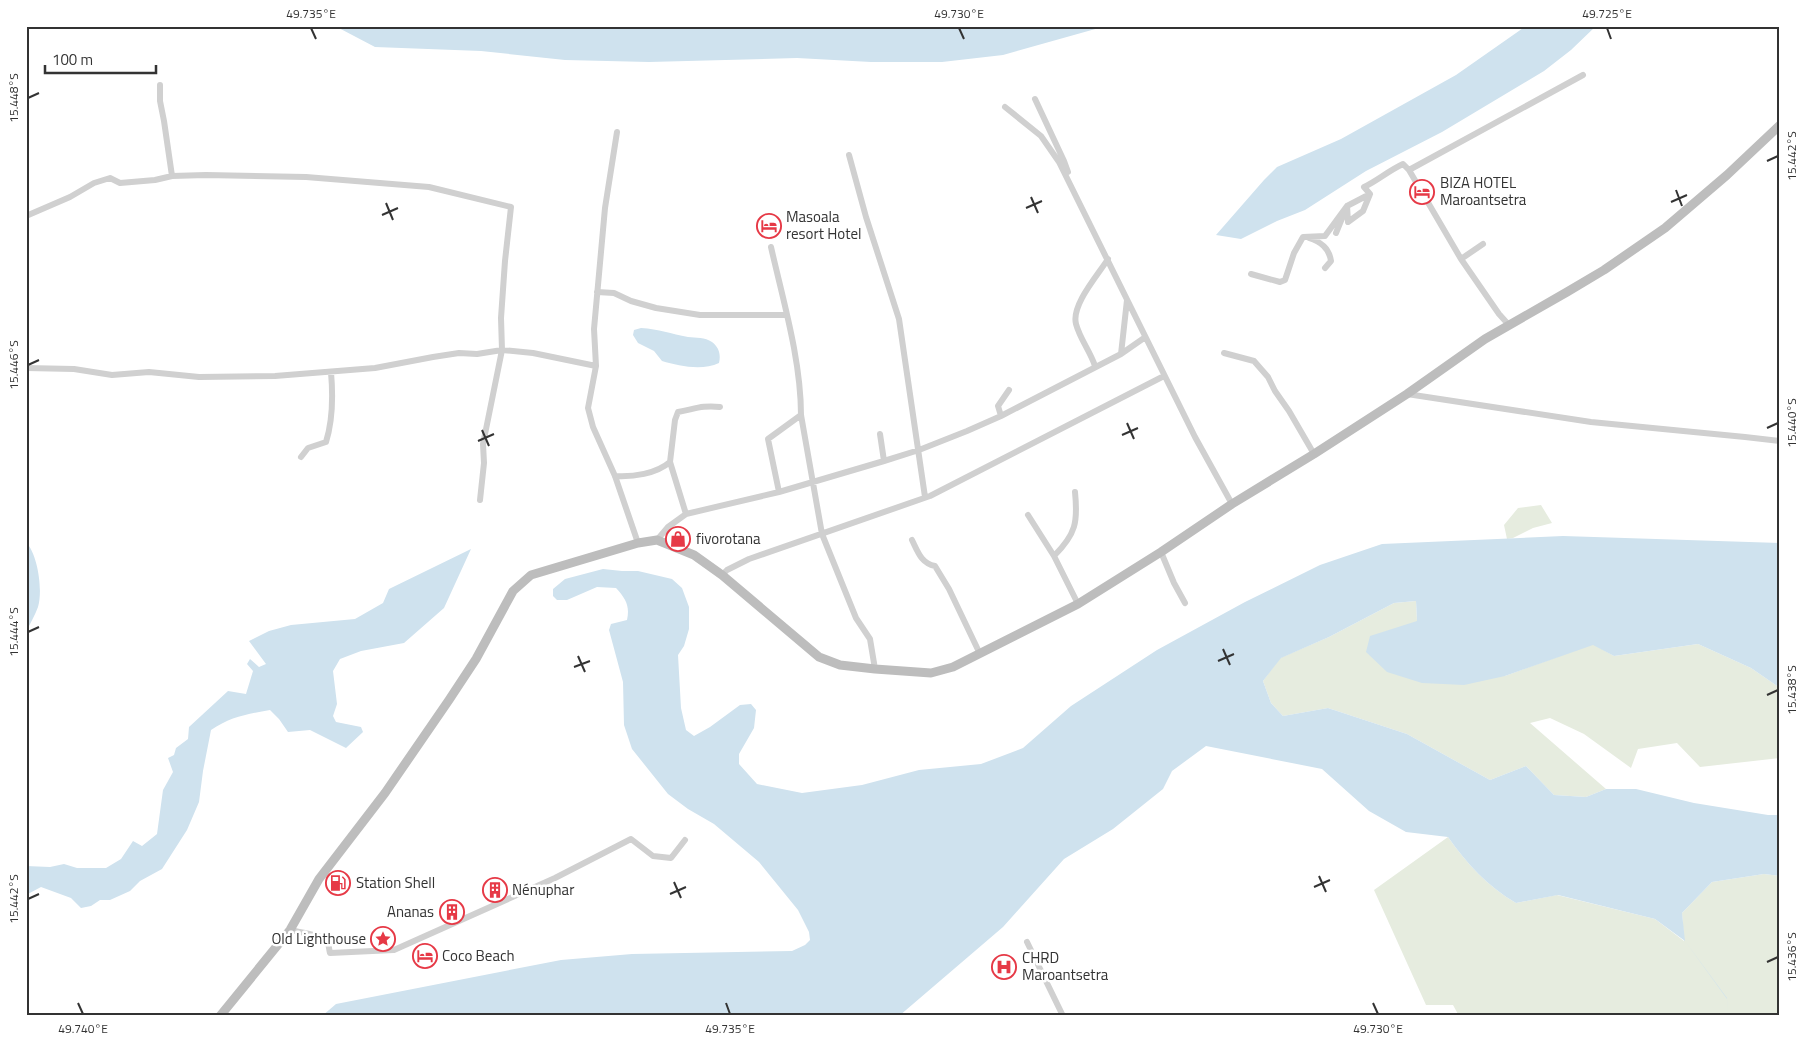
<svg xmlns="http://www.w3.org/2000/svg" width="1806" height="1042" font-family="'Titillium Web',sans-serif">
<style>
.green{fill:#e6ecdf}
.water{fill:#cfe2ee}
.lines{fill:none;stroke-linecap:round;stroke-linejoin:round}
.minor{stroke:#d0d0d0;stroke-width:6}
.secondary{stroke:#bdbdbd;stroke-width:9}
.ticks{fill:none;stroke:#333;stroke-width:2}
.labels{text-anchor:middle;stroke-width:5;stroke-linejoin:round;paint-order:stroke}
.poi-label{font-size:15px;fill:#333;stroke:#fff;text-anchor:start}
.neatline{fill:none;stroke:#333;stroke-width:2}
.ticks-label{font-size:12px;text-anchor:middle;fill:#333}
</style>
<rect width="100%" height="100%" fill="#fff"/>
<path class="green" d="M1541 505 1552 523 1533 528 1513 538 1507 539 1504 525 1518 508Z
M1416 601 1417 621 1505 676 1593 644 1614 656 1698 644 1751 668 1780 688V758L1700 767 1677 743 1638 749 1631 768 1584 734 1550 718 1530 723 1606 789 1586 797 1554 795 1526 766 1490 780 1407 734 1328 708 1283 716 1271 703 1263 681 1280 658 1329 637 1394 603Z
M1448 837C1467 864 1487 886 1516 903L1557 895 1655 919 1684 941 1682 913 1712 882 1764 874 1780 876V1016H1459L1453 1005H1426L1374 890Z"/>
<path class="water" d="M335 26H1106L1003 55 942 62H871L797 58 649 62 565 60 481 51 375 47Z
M1526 26H1596L1571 50 1544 71 1442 132 1366 171 1305 210 1277 221 1241 239 1216 235 1264 180 1277 167 1341 139 1456 75Z
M641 328C659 329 671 334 688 337 696 338 705 337 712 342 719 347 721 355 719 363 702 371 679 366 662 361L654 351 638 343 633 335 634 330Z
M1563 536 1780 543V688L1751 668 1698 644 1614 656 1593 645 1505 676 1464 685 1422 683 1387 672 1366 652 1370 636 1417 621 1416 601 1394 603 1329 637 1281 658 1263 681 1271 703 1283 716 1328 708 1407 734 1490 780 1526 766 1554 795 1586 797 1606 789H1636L1694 803 1768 815H1780V876L1764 874 1712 882 1682 913 1685 941 1727 999 1728 1016 1727 998 1685 941 1655 919 1558 895 1516 903C1487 886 1467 864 1448 837L1406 832 1369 811 1322 769 1206 746 1172 771 1163 789 1113 829 1064 859 1003 927 899 1016H322L336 1004 561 960 632 954 792 951 805 945 810 940 809 932 798 910 759 862 714 824 688 809 668 794 632 749 624 725 623 682 609 630 611 624 627 620C630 606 626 599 616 588L597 587 567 600H557L553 596V589L565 579 603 569 622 571H638L672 579 682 588 689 607V629L684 646 678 655 681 708 686 730 694 736 710 727 740 705 751 704 756 710 754 728 739 754V764L757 784 802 793 862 785 919 770 981 764 1023 748 1071 706 1157 650 1245 602 1320 565 1382 544Z
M26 542C38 555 43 590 38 607 35 615 30 624 26 632Z
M471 549 444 608 404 643 361 651 340 659 333 671 337 704 333 716 336 722 361 727 363 732 346 748 310 730 288 732 279 719 270 710C247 714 230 717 211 730L203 771 199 802 187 830 162 869 140 881 130 891 110 900H100L91 906 81 908 71 898 41 887 26 895V866L50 867 64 864 77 868H106L121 859 133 841 142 846 157 834 163 790 173 772 168 758 174 755 176 748 188 739 189 727 228 691 246 694 253 671 247 664 250 659 259 667 266 664 249 641 269 631 291 625 355 619 383 603 389 589Z"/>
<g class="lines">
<path class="minor" d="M160 85V101L164 121 172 176
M1035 99 1064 161 1068 172
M1005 107 1041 136 1059 162 1195 437 1232 504
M617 132 605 208 594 329 596 366 588 408 593 427 615 476 638 543
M849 155 866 217 899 319 925 497
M1409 170 1583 75
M26 216 70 197 94 183 110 178 120 183 155 180 172 176 206 175 306 177 429 187 511 207 505 261 501 318 502 350 483 444 484 463 480 500
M1336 233 1347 206 1370 194
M1309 238C1321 242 1329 248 1331 261L1325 268
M771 247C783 300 801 360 801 415L822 534 856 618 870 639 875 669
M1461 259 1483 244
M1251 274 1280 282 1285 280 1294 253 1303 237 1325 236 1347 206 1348 222 1363 211 1370 194 1364 187C1377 181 1388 171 1403 164L1409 170 1461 259 1499 314 1508 324
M597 292 614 293 631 301 656 308 700 315H787
M1224 353 1254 361 1268 377 1275 391 1289 411 1314 454
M1121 354 1144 338
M1095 366C1090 351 1080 339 1076 324 1071 305 1098 275 1108 259
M26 368 74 369 112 375 149 372 199 377 275 376 375 368 433 357 459 353 477 354 502 350 533 353 596 366
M1407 394 1591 422 1745 437 1780 441
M1001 416 998 406 1009 390
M880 434 884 461
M301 457 308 448 326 442C333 420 333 395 331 372
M670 462 686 514
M615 476C633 477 656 474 670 462L675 420 678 412C695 409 702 405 720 407
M779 492 768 439 801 415
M1028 515 1054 556 1078 604
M657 540 668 527 686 514 779 492 884 461 919 450 967 431 1001 416 1121 354 1127 300
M912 540C918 552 921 563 935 566L949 589 980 654
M1161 552 1174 583 1185 603
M1054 556C1076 534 1078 522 1075 492
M722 575 727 570 749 559 930 496 1164 376
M290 930C298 932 323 935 327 941 329 944 329 950 330 953L394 950 555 878 631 839 653 856 671 858 685 840
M1027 942 1063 1016"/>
<path class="secondary" d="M220 1016 290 930 319 879 385 793 449 700 476 659 513 591 531 575 638 543 657 540 694 555 722 575 819 657 840 665 875 669 931 673 953 667 1078 604 1161 552 1232 504 1314 454 1407 394 1485 339 1567 292 1604 270 1665 228 1727 175 1780 125"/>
</g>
<path class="ticks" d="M311 28 316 39M959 28 964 39M1607 28 1611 39M28 98 39 93M1767 161 1778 156M1676 190 1682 206M1031 197 1038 213M1671 202 1687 195M386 203 393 220M1026 208 1042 201M382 215 398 208M28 365 39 360M1127 423 1134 439M1767 428 1778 423M482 430 489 446M1122 435 1138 428M478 441 494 434M28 632 39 627M1223 649 1230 665M578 656 585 672M1218 661 1234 654M574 667 590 661M1767 695 1778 690M1319 876 1326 892M674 882 681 898M1314 887 1330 880M670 894 686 887M28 899 39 894M1767 962 1778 957M78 1003 83 1014M726 1003 730 1014M1373 1003 1378 1014"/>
<defs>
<symbol id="hotel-ring" viewBox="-11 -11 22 22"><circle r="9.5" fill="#fff" stroke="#e63946" stroke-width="1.5"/><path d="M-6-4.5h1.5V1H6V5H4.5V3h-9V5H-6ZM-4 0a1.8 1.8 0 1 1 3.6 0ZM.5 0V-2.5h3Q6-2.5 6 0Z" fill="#e63946"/></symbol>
<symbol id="shop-ring" viewBox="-11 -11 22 22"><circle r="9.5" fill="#fff" stroke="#e63946" stroke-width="1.5"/><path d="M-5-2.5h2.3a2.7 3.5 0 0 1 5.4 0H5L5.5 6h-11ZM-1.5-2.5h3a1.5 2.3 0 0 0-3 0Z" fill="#e63946"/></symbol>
<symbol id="fuel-ring" viewBox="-11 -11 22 22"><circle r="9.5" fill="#fff" stroke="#e63946" stroke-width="1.5"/><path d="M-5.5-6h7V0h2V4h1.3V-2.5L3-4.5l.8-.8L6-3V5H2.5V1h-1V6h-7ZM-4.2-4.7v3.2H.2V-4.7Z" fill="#e63946"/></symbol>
<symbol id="building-ring" viewBox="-11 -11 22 22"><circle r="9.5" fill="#fff" stroke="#e63946" stroke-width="1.5"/><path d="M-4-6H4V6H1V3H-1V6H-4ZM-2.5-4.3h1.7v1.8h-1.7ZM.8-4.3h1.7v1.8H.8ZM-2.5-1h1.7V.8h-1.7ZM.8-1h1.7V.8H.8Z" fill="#e63946"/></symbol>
<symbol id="sight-ring" viewBox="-11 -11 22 22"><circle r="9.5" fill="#fff" stroke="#e63946" stroke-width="1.5"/><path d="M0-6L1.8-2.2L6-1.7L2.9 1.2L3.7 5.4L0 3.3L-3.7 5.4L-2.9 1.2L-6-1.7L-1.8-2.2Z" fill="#e63946"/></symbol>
<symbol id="hospital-ring" viewBox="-11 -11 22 22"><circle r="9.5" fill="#fff" stroke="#e63946" stroke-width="1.5"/><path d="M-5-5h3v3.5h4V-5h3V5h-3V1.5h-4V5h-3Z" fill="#e63946"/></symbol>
</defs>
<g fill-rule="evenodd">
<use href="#hotel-ring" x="1408" y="178" width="28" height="28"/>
<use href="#hotel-ring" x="755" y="212" width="28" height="28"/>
<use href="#shop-ring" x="664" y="525" width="28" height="28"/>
<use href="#fuel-ring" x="324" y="869" width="28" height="28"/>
<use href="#building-ring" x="481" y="876" width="28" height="28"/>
<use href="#building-ring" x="438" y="898" width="28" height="28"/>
<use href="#sight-ring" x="369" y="925" width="28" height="28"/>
<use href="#hotel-ring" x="411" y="942" width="28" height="28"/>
<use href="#hospital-ring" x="990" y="953" width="28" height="28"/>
</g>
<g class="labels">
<g class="poi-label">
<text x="1440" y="188">BIZA HOTEL<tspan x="1440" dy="17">Maroantsetra</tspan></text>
<text x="786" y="222">Masoala<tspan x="786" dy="17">resort Hotel</tspan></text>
<text x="696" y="544">fivorotana</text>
<text x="356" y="888">Station Shell</text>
<text x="512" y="895">Nénuphar</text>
<text x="434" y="917" text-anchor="end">Ananas</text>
<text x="366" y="944" text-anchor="end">Old Lighthouse</text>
<text x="442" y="961">Coco Beach</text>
<text x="1022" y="963">CHRD<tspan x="1022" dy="17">Maroantsetra</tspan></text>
</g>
</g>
<rect width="1806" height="1042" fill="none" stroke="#ffffff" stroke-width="55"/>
<path d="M45 65v8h111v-8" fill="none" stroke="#333333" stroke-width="2.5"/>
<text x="52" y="65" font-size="15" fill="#333333" stroke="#ffffff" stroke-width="4" paint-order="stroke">100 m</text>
<rect x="28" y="28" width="1750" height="986" class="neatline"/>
<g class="ticks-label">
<text x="311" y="18">49.735°E</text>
<text x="959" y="18">49.730°E</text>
<text x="1607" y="18">49.725°E</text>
<text transform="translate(14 98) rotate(-90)" y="4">15.448°S</text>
<text transform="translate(1792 156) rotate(-90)" y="4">15.442°S</text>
<text transform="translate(14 365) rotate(-90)" y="4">15.446°S</text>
<text transform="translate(1792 423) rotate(-90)" y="4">15.440°S</text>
<text transform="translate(14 632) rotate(-90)" y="4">15.444°S</text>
<text transform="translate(1792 690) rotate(-90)" y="4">15.438°S</text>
<text transform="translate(14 899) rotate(-90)" y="4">15.442°S</text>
<text transform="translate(1792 957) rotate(-90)" y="4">15.436°S</text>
<text x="83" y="1033">49.740°E</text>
<text x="730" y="1033">49.735°E</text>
<text x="1378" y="1033">49.730°E</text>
</g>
</svg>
